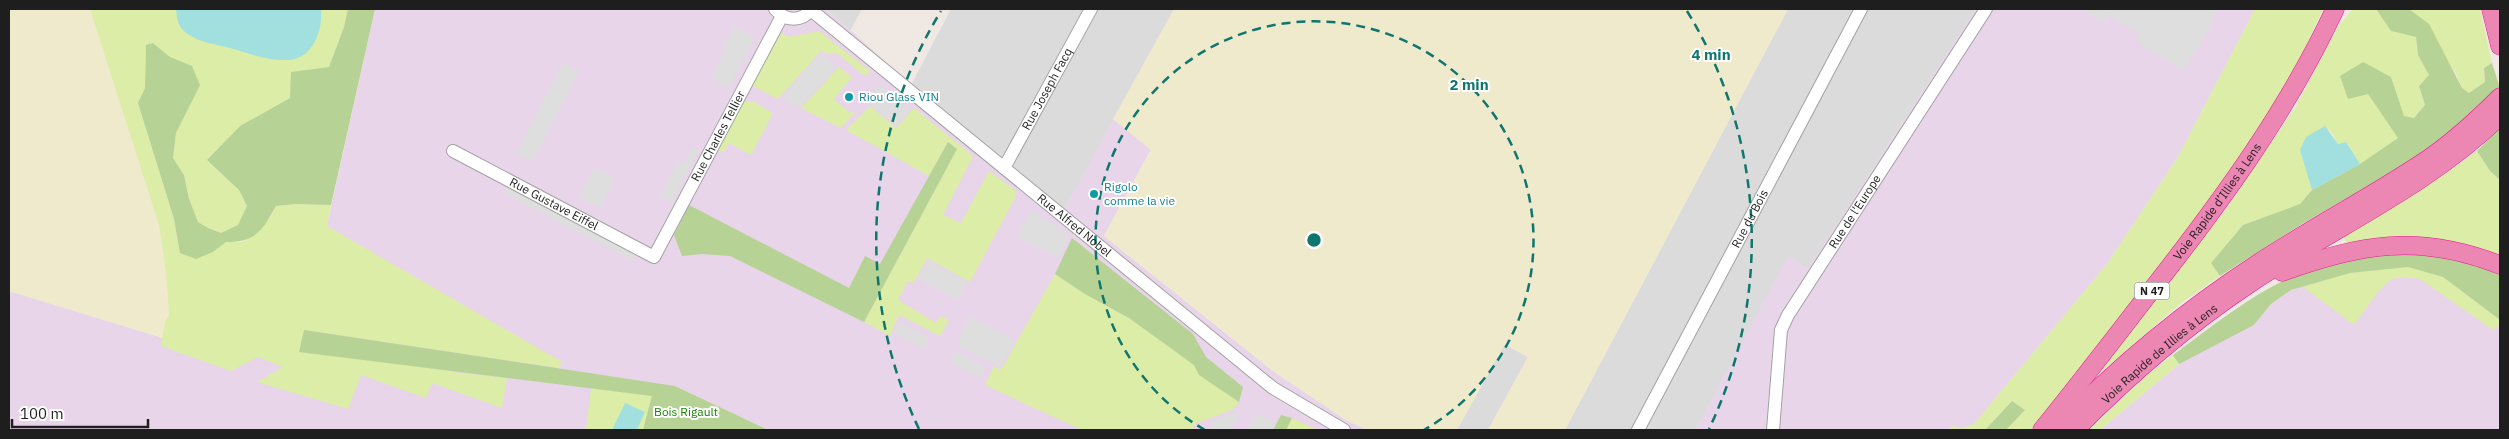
<svg xmlns="http://www.w3.org/2000/svg" width="2509" height="439" font-family="'IBM Plex Sans',sans-serif">
<style>
.residential{fill:#dcdbdb}
.industrial{fill:#e8d5e9}
.farmland{fill:#f0eacd}
.grass{fill:#dbeda6}
.forest{fill:#b6d295}
.parking{fill:#dedede}
.water{fill:#a1e0df}
.lines{fill:none;stroke-linecap:round;stroke-linejoin:round}
.minor-casing{stroke:#a2a2a2;stroke-width:14}
.highway-casing{stroke:#e61992;stroke-width:19}
.minor{stroke:#fff;stroke-width:12}
.highway{stroke:#ec86b2;stroke-width:18}
.ring{fill:none;stroke:#0f766e;stroke-width:2.5;stroke-dasharray:9 6}
.culture-dot{fill:#0f9aa8;stroke:#fff;stroke-width:2}
.labels{text-anchor:middle;stroke-width:4;stroke-linejoin:round;paint-order:stroke}
.shield{fill:#fff;stroke:#626262;stroke-width:1}
.shield-label{font-size:11px;font-weight:bold;fill:#1e1e1e}
.street-label{font-size:12px;fill:#1e1e1e;stroke:#fff}
.culture-label{font-size:12px;fill:#0d838f;stroke:#fff;text-anchor:start}
.park-label{font-size:12px;fill:#198404;stroke:#fff}
.centre{fill:#0f766e;stroke:#fff;stroke-width:2.5}
.ring-label{font-size:15px;text-anchor:middle;font-weight:bold;fill:#0f766e;stroke:#fff;stroke-width:4;stroke-linejoin:round;paint-order:stroke}
</style>
<rect width="100%" height="100%" fill="#f0e9e3"/>
<path class="residential" d="M827 9H862L850 31Z
M951 9H1174L1065 209 911 85Z
M1788 9H1976L1808 269 1788 257 1696 430H1565Z
M1504 344 1528 357 1488 430H1457Z"/>
<path class="industrial" d="M375 9H827L911 85 1065 209 1113 119 1151 149 1104 236 1273 371 1346 420 1367 430H768L675 386 662 430H9V291L163 338 299 352Z
M1976 9H2255L2178 157 2107 264 1974 424 1961 429 1952 426 1949 430H1696L1788 256 1808 269Z
M2408 267 2500 320V430H2100L2184 360 2254 325 2271 304 2291 290 2349 273Z"/>
<path class="farmland" d="M9 9H90L159 225 166 271 169 316 165 321 163 338 9 291Z
M1174 9H1788L1565 430H1488L1528 357 1505 344 1457 430H1367L1346 420 1273 371 1104 236 1151 150 1113 119Z"/>
<path class="grass" d="M90 9H348L344 27 329 67 292 72 290 98 240 126 207 160 239 190 247 206 238 225 221 233 208 228 198 222 189 199 184 175 173 158 176 133 199 85 192 67 170 57 153 43 146 45 145 88 138 103 174 219 180 253 213 252 226 242H244L270 218 276 206 295 204 331 205 327 226 562 362 559 368 304 330 453 372 507 378 502 408 432 383 426 398 361 375 348 409 257 382 283 367 258 357 231 371 161 346 165 321 169 315 166 271 159 225Z
M2255 9H2323L2290 80 2251 143 2136 299 2031 430H2006L2025 410 2012 401 1985 430H1949L1952 426 1961 429 1974 424 2107 264 2178 157Z
M2353 9H2376L2391 31 2416 37 2418 55 2429 75 2419 86 2425 105 2414 118 2404 116 2368 94 2399 138 2360 164 2346 142 2338 144 2330 130 2300 150 2312 190 2300 204 2243 225 2211 263 2220 276 2181 303 2099 374 2156 297 2224 212 2295 108 2339 25Z
M2409 9H2480L2492 63 2484 68 2485 82 2469 93 2462 88 2456 73Z
M819 31 870 71 867 75 862 74 837 53 826 54 822 50 778 99 751 85 781 33 789 37Z
M839 67 852 77 834 99 850 113 853 111 855 113 841 128 801 108Z
M744 101H752L773 113 751 155 729 143 724 152 718 150Z
M870 106 896 128 914 108 973 156 943 215 961 223 989 171 1016 191 1015 198 970 282 927 258 914 283 908 281 898 300 936 323 940 316 949 320 940 336 899 315 890 336 864 322 957 149 948 142 929 176 846 130Z
M2477 151 2490 171 2500 180V260L2350 246 2345 241 2344 236C2391 210 2434 183 2477 151Z
M2408 267 2443 277 2500 320V324L2493 330 2420 279C2412 278 2401 276 2393 279 2380 285 2363 314 2354 325L2303 287 2349 273Z
M1055 274 1085 294 1129 318 1194 365 1199 375 1239 402 1234 409 1195 424 1191 430H1082L985 385 994 366 1001 370Z
M2173 355 2179 364 2100 430H2089L2145 377Z
M591 388 652 396 643 430H586Z
M1292 418 1318 430H1286Z"/>
<path class="forest" d="M348 9H375L331 205 295 204 276 206C262 231 256 242 226 242L213 252 196 259 180 253 174 219 138 103 145 88 146 45 153 43 170 57 192 66 200 85 176 133 173 158 184 175 189 199 198 222 208 228 221 233 238 225 247 206 239 190 207 160 240 126 290 98 291 72 329 67 344 27Z
M2376 9H2409L2429 24 2462 88 2469 93 2485 82 2484 68 2492 63 2500 88 2448 135 2415 159 2302 224 2220 276 2211 263 2243 225 2300 204 2312 190 2360 164 2398 138 2368 94 2348 99 2340 76 2363 62 2391 77 2404 116 2414 118 2425 105 2419 86 2429 75 2418 55 2416 37 2391 31Z
M2500 128V180L2490 171 2477 151Z
M948 142 957 149 864 322 730 256 702 254 682 256 674 235 689 205 849 288 865 256 880 264Z
M1072 238 1193 334 1206 357 1243 387 1239 402 1199 375 1194 365 1129 318 1085 294 1055 274Z
M2419 251 2500 270V320L2443 277 2408 267 2350 273 2291 290 2271 304 2254 325 2179 364 2173 355C2223 318 2274 276 2335 261 2362 254 2392 254 2419 251Z
M304 330 675 386 768 430H643L652 396 299 352Z
M2012 401 2025 410 2006 430H1985Z
M1281 415 1292 418 1286 430H1273Z"/>
<path class="parking" d="M2082 9H2218L2210 22 2213 24 2183 71 2135 40 2139 35 2109 15 2104 23Z
M734 26 755 37 729 88 711 78 725 51 722 49Z
M822 53 837 67 800 107 795 103 793 105 783 96Z
M563 63 579 71 533 161 516 153Z
M880 84 910 109 896 126 872 105 876 100 870 95Z
M693 147 699 150 672 202 660 196 678 162 683 165Z
M594 167 616 178 600 208 579 197Z
M508 187 636 252 632 260 505 194Z
M1031 211 1055 225 1069 236 1059 258 1017 237Z
M928 261 967 282 958 300 918 279Z
M970 316 1015 341 1000 367 959 346V338Z
M900 322 930 338 924 349 894 333Z
M955 351 986 367 980 378 950 362Z
M1241 411 1231 430H1208L1214 420Z
M1257 413 1274 422 1270 430H1247Z"/>
<path class="water" d="M176 9H321C323 30 313 60 287 60 269 61 247 53 230 48 215 44 195 42 183 30 177 24 177 17 176 9Z
M2325 126 2338 144 2346 142 2360 164 2312 190 2300 150 2306 137Z
M625 403 645 412 637 430H612Z"/>
<g class="lines">
<defs>
<g id="minor">
<path d="M775 9C786 22 801 22 812 9"/>
<path id="s1" d="M811 10 1273 388 1344 430"/>
<path id="s2" d="M453 151 654 257 782 16"/>
<path id="s3" d="M1004 168 1091 9"/>
<path id="s4" d="M1638 430 1861 9"/>
<path id="s5" d="M1773 430 1781 330 1788 315 1986 9"/>
</g>
<g id="highway">
<path d="M2491 9 2500 46"/>
<path d="M2282 272C2362 244 2418 233 2500 265"/>
<path id="s6" d="M2042 430C2080 383 2117 335 2154 287 2223 199 2288 110 2335 9"/>
<path d="M2056 430C2120 365 2183 312 2260 262 2312 228 2367 199 2419 165 2449 146 2475 122 2500 97"/>
<path id="s7" d="M2075 430C2128 376 2186 326 2249 284 2333 228 2427 187 2500 116"/>
</g>
</defs>
<use href="#minor" class="minor-casing"/>
<use href="#highway" class="highway-casing"/>
<use href="#minor" class="minor"/>
<use href="#highway" class="highway"/>
</g>
<g class="ring">
<path d="M1205 430A219 219 0 1 1 1424 430"/>
<path d="M919 429A438 438 0 0 1 941 11M1687 11A438 438 0 0 1 1709 429"/>
</g>
<g class="culture-dot">
<circle cx="849" cy="97" r="5"/>
<circle cx="1094" cy="194" r="5"/>
</g>
<g class="labels">
<rect class="shield" x="2134.5" y="282.5" width="35" height="17" rx="4"/>
<g class="shield-label">
<text x="2152" y="295">N 47</text>
</g>
<g class="street-label">
<text dy="4" stroke="none"><textPath href="#s3" startOffset="90">Rue Joseph Facq</textPath></text>
<text dy="4" stroke="none"><textPath href="#s2" startOffset="364">Rue Charles Tellier</textPath></text>
<text dy="4" stroke="none"><textPath href="#s6" startOffset="288">Voie Rapide d’Illies à Lens</textPath></text>
<text dy="4" stroke="none"><textPath href="#s2" startOffset="114">Rue Gustave Eiffel</textPath></text>
<text dy="4" stroke="none"><textPath href="#s5" startOffset="240">Rue de l'Europe</textPath></text>
<text dy="4" stroke="none"><textPath href="#s4" startOffset="239">Rue du Bois</textPath></text>
<text dy="4" stroke="none"><textPath href="#s1" startOffset="340">Rue Alfred Nobel</textPath></text>
<text dy="4" stroke="none"><textPath href="#s7" startOffset="114">Voie Rapide de Illies à Lens</textPath></text>
</g>
<g class="culture-label">
<text x="859" y="101">Riou Glass VIN</text>
<text x="1104" y="191">Rigolo<tspan x="1104" dy="14">comme la vie</tspan></text>
</g>
<g class="park-label">
<text x="686" y="416">Bois Rigault</text>
</g>
</g>
<circle cx="1314" cy="240" r="8" class="centre"/>
<g class="ring-label">
<text x="1711" y="60">4 min</text>
<text x="1469" y="90">2 min</text>
</g>
<rect width="2509" height="439" fill="none" stroke="#1e1e1e" stroke-width="20"/>
<path d="M12 419v8h136v-8" fill="none" stroke="#1e1e1e" stroke-width="2.5"/>
<text x="20" y="419" font-size="15" fill="#1e1e1e" stroke="#ffffff" stroke-width="4" paint-order="stroke">100 m</text>
</svg>
